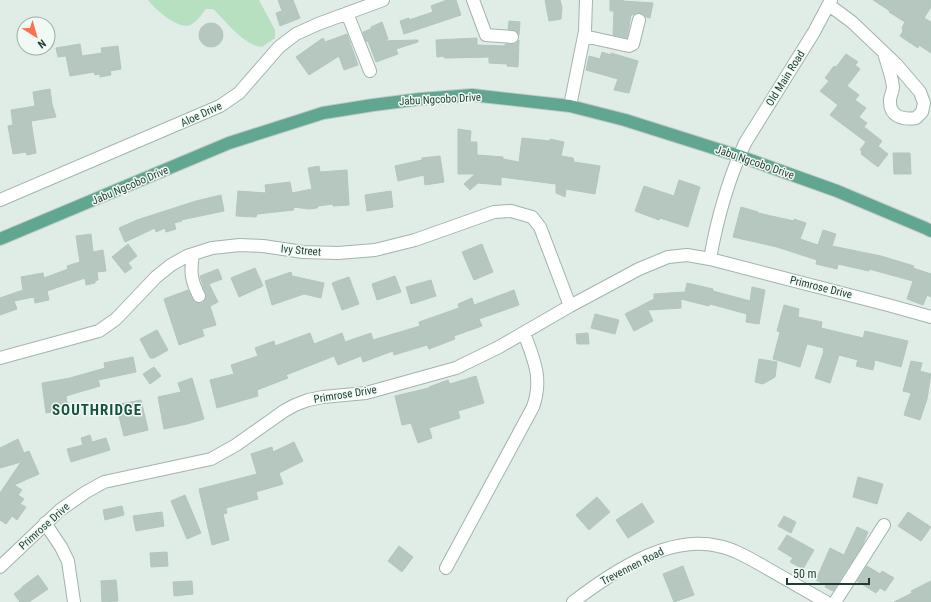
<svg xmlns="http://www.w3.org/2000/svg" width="931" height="602" font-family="'Roboto Condensed',sans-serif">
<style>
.green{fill:#b7e0c0}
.building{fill:#b5c7bf;stroke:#b2c7bd}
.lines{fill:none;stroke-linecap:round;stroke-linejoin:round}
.minor-casing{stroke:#a2b4ad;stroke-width:14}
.major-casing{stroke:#c0c9c6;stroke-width:14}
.minor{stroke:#fff;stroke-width:12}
.major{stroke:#61a690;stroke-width:12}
.labels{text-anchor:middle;stroke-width:3;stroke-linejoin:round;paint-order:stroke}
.street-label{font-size:11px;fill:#1f3e34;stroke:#f1f9f4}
.district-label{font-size:15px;font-weight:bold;letter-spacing:1px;fill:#1a5241;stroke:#f1f9f4}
</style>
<rect width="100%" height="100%" fill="#e0ece6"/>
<path class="green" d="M148 0H259L275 30V38L262 47C243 45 226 21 213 9H206C201 15 197 22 190 25 178 30 155 9 148 0Z"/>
<path class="building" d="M278 0H293L300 18 280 26 276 13 282 11Z
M447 0H456L461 15 404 34 400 21 409 18V20L433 12 431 6Z
M545 0H560L562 7 561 19 549 21Z
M610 0H623V1L653 3 650 18 646 17 640 13 631 15 627 38 613 35 614 11H610Z
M873 0H931V7L924 18 931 22V53L919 45 918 48 900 36 903 31 902 28 905 22 889 12 890 11Z
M509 21 520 22 519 35 516 31 508 29Z
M382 22 388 39 383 41 418 40V42L396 49 398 54 376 62 368 41 366 42 363 32 371 29V27Z
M199 35a12 12 0 1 1 24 0a12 12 0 1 1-24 0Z
M347 34 358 65 344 70 339 56 309 75 296 57 323 38 325 42Z
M477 38V45L505 46V44H515L519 40 518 67 507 66V64L489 63V57L449 58H444V56L437 57 436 40Z
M80 44 82 56 102 53 101 48 118 46 121 69 110 71 111 75 100 77V74L95 75 94 72 70 76 66 56 58 57 56 48Z
M602 52 611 55V53L638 61 629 93 614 90 618 79 586 70 589 56 600 59Z
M846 54 858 62 855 65 860 69 847 86 859 95 855 100 866 108 859 117 867 123 864 127 882 141 878 146 888 154 878 167 861 154 862 151 860 150 866 142 830 115 838 105 820 91 829 81 825 78 834 66 836 67Z
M50 89 52 104 56 117 31 121 36 153 27 155 26 152 13 154 8 126 13 125 11 110 35 106 33 92Z
M458 129 471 131 470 142H477V155L503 157V159L519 162 522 138 550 141V139L564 142 561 156 573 158 574 162 600 166 595 194 566 189 565 197 556 193V184L501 177V185L478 183 470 190 464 184 475 174H458Z
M893 153H910L911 174H894Z
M440 156 444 182 425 185 424 175 398 181 395 166 422 160V158Z
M319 166 320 172 347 170 349 205 333 206V204L318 206 317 208 309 209 293 207 294 210 257 214 256 217 236 216 238 191 266 193 265 185 290 182 292 193 312 189 308 168Z
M679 180 700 187 688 227 660 218 659 220 635 211 644 186 674 196Z
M391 191 393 207 367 211 365 195Z
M221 195 224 211 181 220 182 221 174 223 176 229 166 232 165 228 156 232 155 228 125 242 119 228 137 220 196 201Z
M741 207 758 212V213L794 221V219L806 223 800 239 818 245 823 230 836 234 832 246 881 256 914 266 913 268 931 274V297L927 295 923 305 907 299 913 281 869 269V271L838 264 837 269 816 264 817 260 777 247 733 237Z
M91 234 93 252 103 250 106 271 97 272 98 280 95 281V283L86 285 85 278 47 291 49 300 35 303 34 297 14 301 17 309 0 315V298L23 290 21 277 43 273 44 278 68 269 67 266 80 262 76 236Z
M128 244 137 256 128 263 132 268 125 273 112 257Z
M482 244 493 272 474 280 462 252Z
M255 268 263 286 239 297 231 278Z
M218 269 222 279 209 284 218 302 210 306 216 325 202 329 204 336 179 345 164 299 188 290 194 302 199 303H203L206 296 200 276Z
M291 272 292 276 324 283 321 298 304 294 272 305 265 281Z
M395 276 401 292 377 300 372 284Z
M349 277 359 304 342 310 332 283Z
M431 280 436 296 411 304 406 287Z
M687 283 713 289V291L750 301 752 287 765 290 759 324 746 322 747 314 710 304 709 306 681 299V308L648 310 653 321 634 331 625 314 654 299V294L685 292Z
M514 290 519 305 479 319 482 326 454 336 455 339 429 349 427 345 394 355 393 351 363 362 361 356 338 365 334 356 286 375 288 378 257 390 258 396 217 408 210 380 234 374 231 365 258 356 255 348 274 341 275 346 310 333 314 344 342 333 345 342 371 333 373 340 420 326 419 322 459 308 458 304 472 298 474 305Z
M784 305 799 309 798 317 822 322 821 328 863 338 865 331 908 341 901 367 875 360 873 370 856 366 858 360 839 355 830 383 815 378 824 351H823L824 348 807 344 800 367 773 359 780 332 777 331Z
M595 314 619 320 615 334 591 328Z
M157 330 168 350 154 358H150L140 339Z
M588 333 589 344H577L576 334Z
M133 357 136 372 98 380 100 386 66 396 68 410 46 413 42 383 70 378 105 368 104 363Z
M759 359 777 362 775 377 763 384 755 382Z
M911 361 922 363 920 371 931 374 927 399 920 420 904 415 911 393 903 391Z
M154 367 161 376 150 384 143 374Z
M476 376 484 403 458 411 460 418 429 428 432 438 418 443 411 423 402 425 395 396 429 388V387L448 380 450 384Z
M192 378 204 419 187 424 164 429 158 397 181 392 178 383Z
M141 400 148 430 124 436 116 405Z
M90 435 92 442 106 438 110 450 71 462 67 449 83 445 81 438Z
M18 439 24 453 29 451 39 474 14 485 22 490 18 495 24 499 20 504 26 507 17 520 12 516 6 524 0 520V493L21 462 0 468V448Z
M294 442 303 461 279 473 283 484 256 492 258 499 226 508 227 513 223 514 229 540 212 545 199 489 257 474 251 454 272 447 273 452Z
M858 477 883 484 877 504 853 497Z
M185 495 201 533 187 539 171 501Z
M597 497 610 512 589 530 576 515Z
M642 503 654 522 628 538 616 520Z
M122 506 124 515 105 520 103 510Z
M162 512 164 526 136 531 133 516Z
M908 512 931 527 921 541 898 526Z
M784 516 796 522 791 533 778 526Z
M857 527 868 532 862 546 833 591 825 587 826 585 816 580 830 548 844 555Z
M787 535 814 550 803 569 790 562 793 558 778 549Z
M399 546 413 557 402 572 388 561Z
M167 552 168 566 151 567 150 553Z
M683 566 694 595 674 602 663 574Z
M867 566 880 574 882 571 894 578 885 591 880 588 876 593 857 581Z
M38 575 48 589 29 602H20L14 594 22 588V587Z
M116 580 118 601 102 602 101 581Z
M192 581 193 594 174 596 173 582Z
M931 581V602H894L912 593 911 591Z"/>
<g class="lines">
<defs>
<path id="minor" d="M473 0 486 35 512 37
M829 5 852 22 896 64 920 92 924 103 922 112 916 118C903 120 889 117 890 100 890 96 893 92 893 87 892 76 887 64 884 53
M347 13 370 71
M584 36 629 46 633 44 639 20
M570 106 585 31 586 0
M0 200 220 106 239 93 279 47 296 34 318 24 383 0
M193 254C190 272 191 280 199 296
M710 259C717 219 728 180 745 143L814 32 831 0
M0 358 99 331 116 319 156 277 171 265 187 256 212 248 240 245 263 246 303 252 338 253 375 250 415 240 494 212 511 211 532 217 540 227 570 306
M45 523 61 547 68 561 74 602
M0 567 60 510 86 492 104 482 211 459 236 445 284 411 295 405 308 400 323 397 366 393 456 368 499 347 570 306 639 269 668 257 687 255 710 259 888 305 931 317
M446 568 533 407C543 378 534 360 524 333
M573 602C611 573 668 534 718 546 734 549 749 558 763 566 784 578 805 590 826 602
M835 602 884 525"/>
<path id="major" d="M0 239 229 143 323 113 373 105 420 99 472 95 570 106 625 120 739 156 837 191 925 228 931 231"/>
</defs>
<use href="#minor" class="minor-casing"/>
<use href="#major" class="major-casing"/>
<use href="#minor" class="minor"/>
<use href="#major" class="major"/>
</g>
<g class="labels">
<g class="street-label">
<text transform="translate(785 78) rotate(-58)" y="4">Old Main Road</text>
<text transform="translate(440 99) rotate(-3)" y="4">Jabu Ngcobo Drive</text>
<text transform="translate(201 114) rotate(-25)" y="4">Aloe Drive</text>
<text transform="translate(755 162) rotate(19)" y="4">Jabu Ngcobo Drive</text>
<text transform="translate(130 185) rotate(-23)" y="4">Jabu Ngcobo Drive</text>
<text transform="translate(301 250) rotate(5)" y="4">Ivy Street</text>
<text transform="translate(821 287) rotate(14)" y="4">Primrose Drive</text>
<text transform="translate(345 394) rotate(-9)" y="4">Primrose Drive</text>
<text transform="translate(44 526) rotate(-42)" y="4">Primrose Drive</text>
<text transform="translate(632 566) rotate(-27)" y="4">Trevennen Road</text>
</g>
<g class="district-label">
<text x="97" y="415">SOUTHRIDGE</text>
</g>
</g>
<g transform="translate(36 36) rotate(143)"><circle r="19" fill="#f1f9f4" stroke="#9daea7"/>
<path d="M0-3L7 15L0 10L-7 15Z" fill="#fd6f4e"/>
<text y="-6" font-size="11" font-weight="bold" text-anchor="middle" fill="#1f3e34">N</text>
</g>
<path d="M787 578v6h82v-6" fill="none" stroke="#1f3e34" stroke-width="2"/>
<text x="793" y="578" font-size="12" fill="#1f3e34" stroke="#f1f9f4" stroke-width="3" paint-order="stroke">50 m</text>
</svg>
